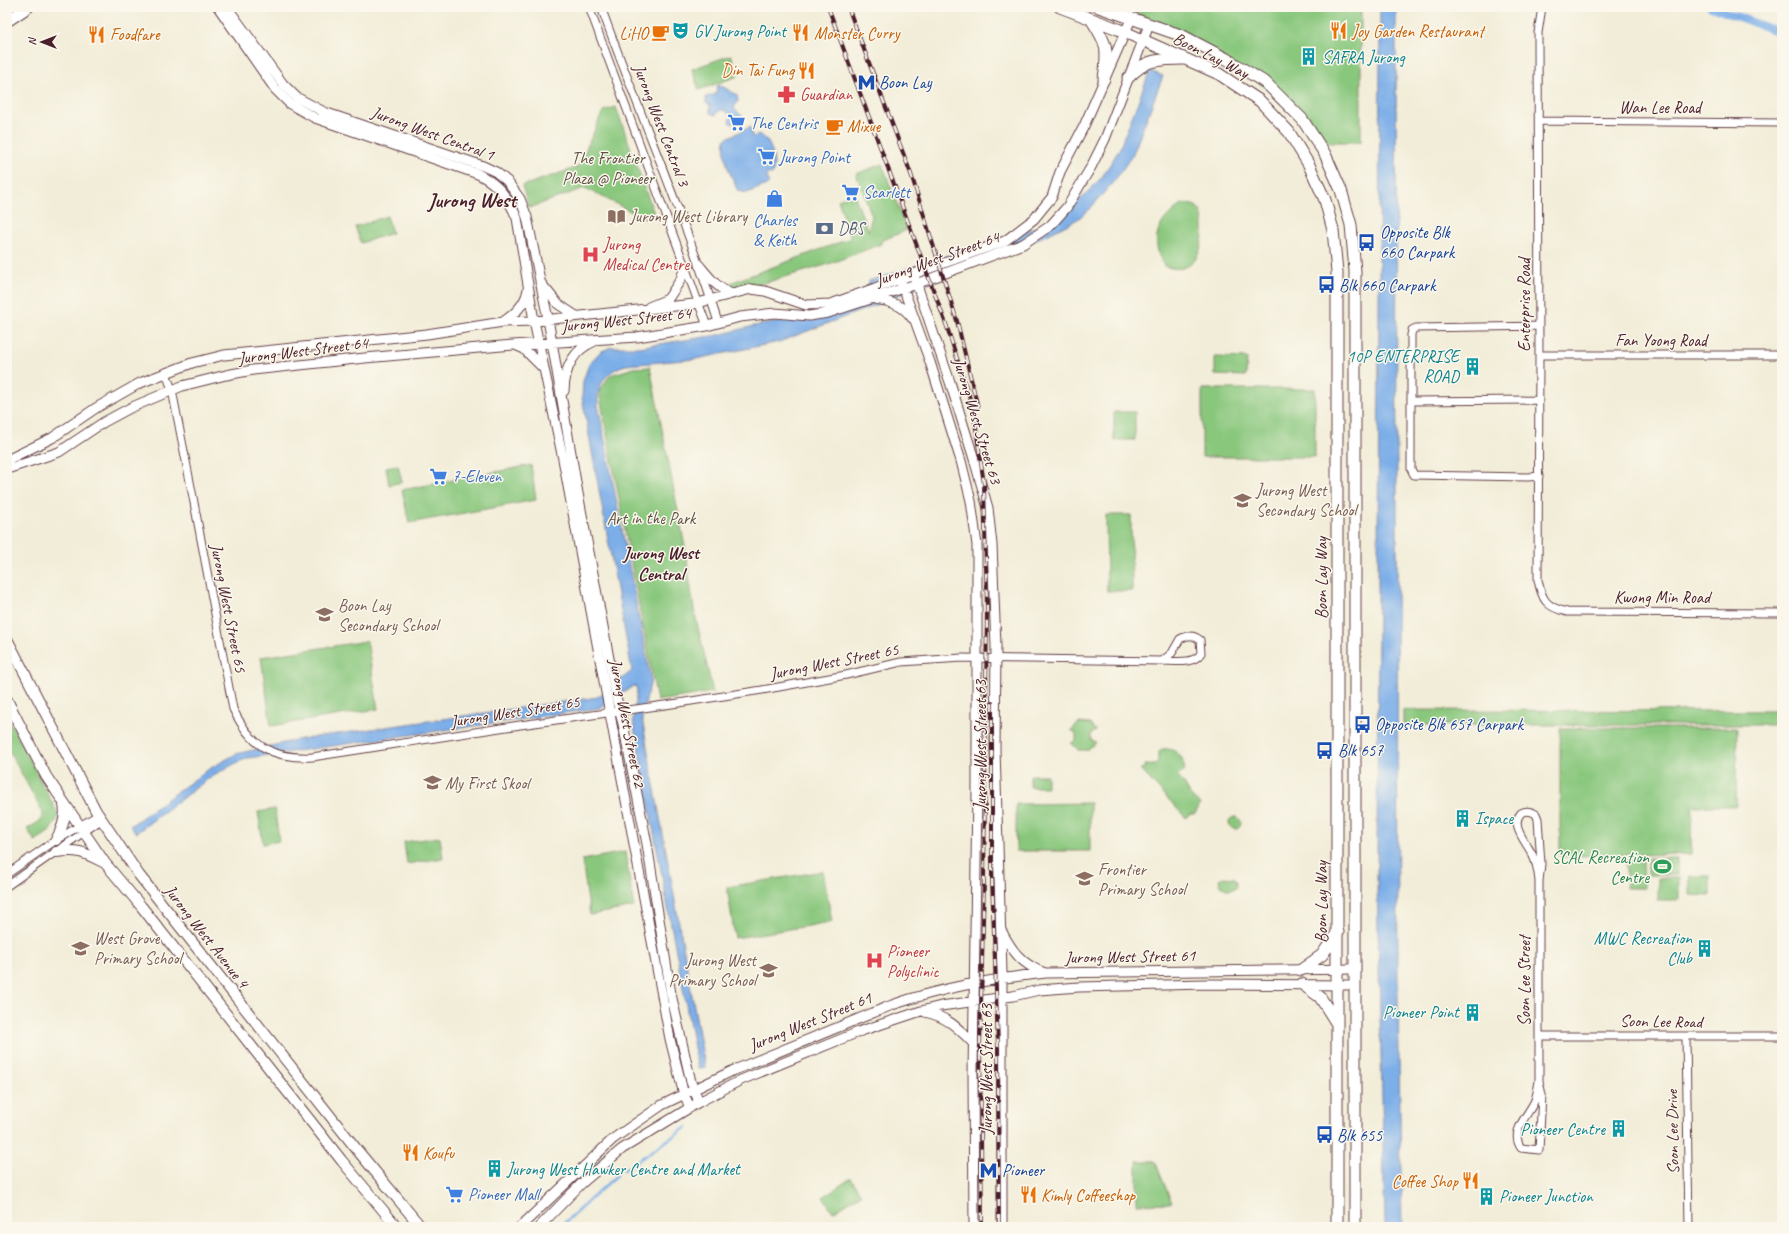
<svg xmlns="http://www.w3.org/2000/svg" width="1789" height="1234" font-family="Caveat,sans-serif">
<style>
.green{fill:#89c77d;stroke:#6a7354}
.water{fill:#7caee8;stroke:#63668a}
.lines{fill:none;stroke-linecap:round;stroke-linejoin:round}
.stream{stroke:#7caee8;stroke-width:2.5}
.canal{stroke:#7caee8;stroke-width:8}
.minor-casing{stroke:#633e45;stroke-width:9}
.tertiary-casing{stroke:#633e45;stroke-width:11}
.secondary-casing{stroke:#633e45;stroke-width:12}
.primary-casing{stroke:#633e45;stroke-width:13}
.minor{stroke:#fff;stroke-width:7}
.tertiary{stroke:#fff;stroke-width:9}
.secondary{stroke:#fff;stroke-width:10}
.primary{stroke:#fff;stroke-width:11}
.rail-casing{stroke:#4a1f2b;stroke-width:4}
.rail{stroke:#fbf7ec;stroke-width:2.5;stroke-dasharray:8;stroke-linecap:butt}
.labels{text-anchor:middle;stroke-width:3;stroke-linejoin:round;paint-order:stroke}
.culture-label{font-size:17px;fill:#0d838f;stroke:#fbf7ec;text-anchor:start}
.food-label{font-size:17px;fill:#c56008;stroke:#fbf7ec;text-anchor:start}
.street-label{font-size:17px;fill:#4a1f2b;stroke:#fbf7ec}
.transit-label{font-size:17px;fill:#164399;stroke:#fbf7ec;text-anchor:start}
.health-label{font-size:17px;fill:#be3a42;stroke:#fbf7ec;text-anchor:start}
.shop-label{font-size:17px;fill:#366cbe;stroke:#fbf7ec;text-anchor:start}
.park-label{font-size:17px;fill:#5d5144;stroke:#fbf7ec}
.education-label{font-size:17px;fill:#785e54;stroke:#fbf7ec;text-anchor:start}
.service-label{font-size:17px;fill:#4e5e75;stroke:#fbf7ec;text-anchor:start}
.leisure-label{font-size:17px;fill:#27864d;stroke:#fbf7ec;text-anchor:end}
.neighbourhood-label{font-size:18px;font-weight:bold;fill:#4a1f2b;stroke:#fbf7ec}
.district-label{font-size:21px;font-weight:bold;fill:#4a1f2b;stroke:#fbf7ec}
</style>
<rect width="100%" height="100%" fill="#fbf7ec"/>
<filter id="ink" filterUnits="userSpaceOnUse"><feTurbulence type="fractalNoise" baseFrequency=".025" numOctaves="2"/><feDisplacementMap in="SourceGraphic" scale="8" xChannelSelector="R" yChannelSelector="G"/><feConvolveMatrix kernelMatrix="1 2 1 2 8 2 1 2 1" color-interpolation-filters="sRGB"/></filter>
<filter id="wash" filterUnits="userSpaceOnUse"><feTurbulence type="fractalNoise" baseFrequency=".012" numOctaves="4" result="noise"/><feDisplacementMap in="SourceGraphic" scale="16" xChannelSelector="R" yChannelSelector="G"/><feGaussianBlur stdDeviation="0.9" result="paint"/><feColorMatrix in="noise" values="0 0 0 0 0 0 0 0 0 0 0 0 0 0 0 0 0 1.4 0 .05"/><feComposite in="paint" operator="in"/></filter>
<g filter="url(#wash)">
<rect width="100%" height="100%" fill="#f2edd8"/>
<path class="green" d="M1120 7H1361V142H1322L1305 115 1186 33Z
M731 55 738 76 699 90 692 69Z
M616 107 654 214 644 218 585 188 529 208 522 186 578 167 603 111Z
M882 164 907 230 881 241V244L829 264 737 291 730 283 851 238 838 200 854 194 868 231 872 216 856 174Z
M1182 204C1188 204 1195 204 1199 209 1203 214 1203 222 1203 227 1204 252 1193 277 1164 266 1149 238 1158 221 1182 204Z
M387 216 392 233 361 243 355 227Z
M1215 357 1247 358 1246 376 1215 375Z
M650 367 685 547 694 610 713 692 657 701 600 397 601 389 610 375 634 368Z
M1202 389H1315V457H1202Z
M1114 412H1135V440H1114Z
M398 465 402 482 389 485 386 467Z
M531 465 536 500 409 523 402 490Z
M1106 515H1131L1132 591H1107Z
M367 641 378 709 271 726 261 657Z
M1403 710 1782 711V725H1403Z
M7 716 59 816 49 832 35 841 27 829 40 821 43 813 7 747Z
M1079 723 1090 724 1096 731 1091 734V740L1096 743 1087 750H1078L1071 743 1076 741V733L1071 730Z
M1560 728H1737L1736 806H1692L1691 854 1560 856Z
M1162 749C1176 747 1186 758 1184 772L1177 776C1188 785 1188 797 1200 804L1195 814H1189L1186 818 1140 769H1144V765H1155L1158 762V753Z
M1030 775H1047V787H1030Z
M1090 803V851H1016V804Z
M275 809 279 841 263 844 258 812Z
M1229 823a6 6 0 1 1 12 0a6 6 0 1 1-12 0Z
M440 837 443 858 407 864 404 842Z
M625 852 634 907 590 915 582 860Z
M1648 858H1677V875H1648Z
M1626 860H1643L1644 888H1626Z
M823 871 832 922 735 938 727 887Z
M1690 876H1710V896L1690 895Z
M1224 877 1235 878 1237 883 1236 888 1228 890 1220 885 1219 879Z
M1658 878H1679V900H1658Z
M1137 1161H1155L1172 1203 1137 1204Z
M851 1178 861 1194 833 1212 823 1197Z"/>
<path class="water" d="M1380 7H1396L1398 998 1402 1227H1385L1377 885Z
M1150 71 1163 76 1133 154 1115 180 1088 211 1076 220 1047 235 953 272 873 306 779 342 696 359 626 365C607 370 596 385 598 405L651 680 642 718 705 1067 698 1069 633 721 637 690 635 685 600 708 248 758 236 763 212 776 136 833 130 826 209 769 236 754 301 739 598 697 632 671 582 397 583 381 589 364 600 352 611 347H639L718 335 754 326 778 322 798 317 867 290 869 281 1043 225 1063 213 1080 200 1102 177 1119 150Z
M720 85 737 95 738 101 734 108 735 110 744 117 743 121H737L732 124 729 122 731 115 723 110H720L716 115 710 113V105L706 103V97L716 94 717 86Z
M750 127 753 138 757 134C772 137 776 162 773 174H766L769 184 747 193 738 191C730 174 722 158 725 139Z"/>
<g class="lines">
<path class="stream" d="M624 1170 687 1127
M560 1227 617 1175"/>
<path class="canal" d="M1711 7 1782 33"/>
</g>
</g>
<g filter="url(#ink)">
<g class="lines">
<defs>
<path id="minor" d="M589 7 707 326
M601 7C639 113 684 215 718 322
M1542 7 1538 33 1539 355 1538 580C1542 600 1546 607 1567 612L1782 613
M1539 121 1782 123
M1539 355H1782
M166 373 172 390 192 492 233 709C251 746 271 759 312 757L520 725 672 704 762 690 846 675 901 662 962 658 1162 661C1174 661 1194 665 1201 653L1200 640C1193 634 1187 635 1180 639L1172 653 1162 661
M1411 401 1539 400
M1539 476 1528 477 1414 475 1411 469V335L1412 330 1416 328 1539 326
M7 874 56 840 98 815
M1539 881C1538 872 1537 864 1533 856 1528 844 1509 826 1521 813 1526 810 1531 811 1536 814L1538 819 1541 864 1539 881V1081L1542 1095 1539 1150 1521 1148C1509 1131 1529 1115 1535 1100 1537 1094 1538 1087 1539 1081
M7 886 101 820
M1540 1036H1782
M1686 1037 1689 1227"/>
<path id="tertiary" d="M218 7 275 89 290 104 315 118 478 174C498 184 508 197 517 218L534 321 563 459 670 1039 683 1091 690 1108
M227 7 283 84 296 97 324 112 483 166 496 172 507 181 520 199 527 217 548 319 577 488 617 701 623 724 647 844 671 994 691 1082 699 1102
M699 265C709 277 718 289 732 294
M915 279 950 382 974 459 988 508 992 545 996 646 995 750 1002 972V1227
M540 282 558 304 576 316
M901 282 930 362 961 461 971 501 977 545V791L973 1074 974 1227
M875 299C890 301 903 305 912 318
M649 307 668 299 681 279 685 266
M503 322C515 314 526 304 528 289
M515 345 524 349 543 368
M564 391C565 367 573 350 595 341
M7 460 52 438 96 408 140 383 192 363 224 355 427 334 503 322 534 321 694 304 751 289 765 291 806 305 831 304 1005 241 1034 219 1052 197 1060 172 1084 126 1131 19
M7 469 59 452 104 422 130 408 182 386 226 375 253 370 365 358 513 345 637 337 707 326 740 317 775 313 809 316 828 313 916 284 1023 244 1050 226 1067 207 1091 167 1105 139 1149 25
M1001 930C1012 951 1022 965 1045 973
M925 1012C948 1017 958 1028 974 1044
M520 1227 613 1139 662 1105 732 1071 892 1005C944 987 991 979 1046 973L1354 969
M539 1227 582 1183 622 1149 699 1102 741 1080 861 1031 921 1011 941 1006 1013 996 1039 990 1079 987 1206 984 1355 985"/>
<path id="secondary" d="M7 639 96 811 139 875 358 1151 421 1227
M7 700 46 776 105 863 141 906 342 1161 397 1227
M56 840C62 829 67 817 64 805
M56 852C79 849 83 852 103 862"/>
<path id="primary" d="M1060 7 1118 29 1219 74 1260 101 1289 132 1309 165 1325 200 1333 230 1337 272V1227
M1099 7 1183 36 1225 58 1266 83 1302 119 1325 154 1341 190 1351 225 1355 271V1227
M1091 19C1108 45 1108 48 1104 79
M7 21 28 7
M1128 78C1147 58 1157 60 1183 59
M1301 970 1322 955 1338 932
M1302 984 1320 997 1337 1024"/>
</defs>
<use href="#minor" class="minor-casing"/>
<use href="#tertiary" class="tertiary-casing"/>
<use href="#secondary" class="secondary-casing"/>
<use href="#primary" class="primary-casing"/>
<use href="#minor" class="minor"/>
<use href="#tertiary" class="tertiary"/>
<use href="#secondary" class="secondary"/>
<use href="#primary" class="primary"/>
<defs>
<path id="rail" d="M828 7 946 324 973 408 984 484 987 608 984 880 980 1047 982 1227
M848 7 911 174 957 321 978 408
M992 703V879L998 1046 999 1227"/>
</defs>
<use href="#rail" class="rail-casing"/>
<use href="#rail" class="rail"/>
</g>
</g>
<defs>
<symbol id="theatre-bare" viewBox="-9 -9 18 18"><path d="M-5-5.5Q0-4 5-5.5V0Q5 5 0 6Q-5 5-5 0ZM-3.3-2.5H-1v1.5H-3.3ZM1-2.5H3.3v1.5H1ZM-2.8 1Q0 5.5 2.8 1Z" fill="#0f9aa8" stroke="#fbf7ec" stroke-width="2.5" paint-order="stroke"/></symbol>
<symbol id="restaurant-bare" viewBox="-9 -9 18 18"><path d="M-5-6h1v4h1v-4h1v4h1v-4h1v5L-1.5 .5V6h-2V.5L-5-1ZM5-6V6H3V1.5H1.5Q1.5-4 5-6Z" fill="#e8710a" stroke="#fbf7ec" stroke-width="2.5" paint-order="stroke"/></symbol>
<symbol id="cafe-bare" viewBox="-9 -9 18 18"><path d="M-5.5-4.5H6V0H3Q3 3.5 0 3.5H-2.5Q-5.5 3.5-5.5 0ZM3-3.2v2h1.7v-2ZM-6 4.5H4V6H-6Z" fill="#e8710a" stroke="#fbf7ec" stroke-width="2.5" paint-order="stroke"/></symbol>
<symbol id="building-bare" viewBox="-9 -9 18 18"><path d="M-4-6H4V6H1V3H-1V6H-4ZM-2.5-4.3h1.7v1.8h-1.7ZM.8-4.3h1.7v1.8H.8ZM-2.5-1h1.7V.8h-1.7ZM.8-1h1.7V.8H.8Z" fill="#0f9aa8" stroke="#fbf7ec" stroke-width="2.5" paint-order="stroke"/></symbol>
<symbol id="metro-bare" viewBox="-9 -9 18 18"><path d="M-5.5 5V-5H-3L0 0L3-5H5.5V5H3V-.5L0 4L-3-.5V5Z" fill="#1a4fb4" stroke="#fbf7ec" stroke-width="2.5" paint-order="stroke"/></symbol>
<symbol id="pharmacy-bare" viewBox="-9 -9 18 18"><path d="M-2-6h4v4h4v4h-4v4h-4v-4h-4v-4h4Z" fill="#e0444e" stroke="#fbf7ec" stroke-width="2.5" paint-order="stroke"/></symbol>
<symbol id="supermarket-bare" viewBox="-9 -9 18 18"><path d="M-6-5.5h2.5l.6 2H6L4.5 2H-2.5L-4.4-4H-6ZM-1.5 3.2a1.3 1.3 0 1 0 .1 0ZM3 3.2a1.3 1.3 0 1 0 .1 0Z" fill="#3f7fe0" stroke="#fbf7ec" stroke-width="2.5" paint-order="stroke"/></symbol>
<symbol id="shop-bare" viewBox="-9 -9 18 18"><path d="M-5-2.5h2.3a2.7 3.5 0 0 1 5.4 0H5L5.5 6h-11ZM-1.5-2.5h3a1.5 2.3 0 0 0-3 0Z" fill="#3f7fe0" stroke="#fbf7ec" stroke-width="2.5" paint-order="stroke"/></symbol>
<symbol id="library-bare" viewBox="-9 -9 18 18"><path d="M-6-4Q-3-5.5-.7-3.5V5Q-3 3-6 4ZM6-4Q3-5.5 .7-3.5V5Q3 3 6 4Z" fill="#8d6e63" stroke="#fbf7ec" stroke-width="2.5" paint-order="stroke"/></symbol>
<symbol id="bank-bare" viewBox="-9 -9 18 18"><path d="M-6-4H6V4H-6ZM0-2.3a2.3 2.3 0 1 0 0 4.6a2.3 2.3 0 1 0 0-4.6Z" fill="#5c6f8a" stroke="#fbf7ec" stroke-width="2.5" paint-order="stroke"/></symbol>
<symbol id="bus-bare" viewBox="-9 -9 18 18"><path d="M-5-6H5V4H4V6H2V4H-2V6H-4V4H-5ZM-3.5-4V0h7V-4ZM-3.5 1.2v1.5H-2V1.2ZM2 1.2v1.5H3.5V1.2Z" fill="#1a4fb4" stroke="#fbf7ec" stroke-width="2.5" paint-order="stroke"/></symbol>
<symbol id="hospital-bare" viewBox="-9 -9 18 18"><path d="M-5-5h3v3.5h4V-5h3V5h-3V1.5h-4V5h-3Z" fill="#e0444e" stroke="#fbf7ec" stroke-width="2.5" paint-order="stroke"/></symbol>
<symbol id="school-bare" viewBox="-9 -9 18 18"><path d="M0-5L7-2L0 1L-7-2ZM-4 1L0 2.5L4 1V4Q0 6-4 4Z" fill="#8d6e63" stroke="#fbf7ec" stroke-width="2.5" paint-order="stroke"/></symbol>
<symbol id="stadium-bare" viewBox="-9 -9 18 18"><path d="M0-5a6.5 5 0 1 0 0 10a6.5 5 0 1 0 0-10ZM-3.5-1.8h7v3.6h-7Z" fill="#2e9e5b" stroke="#fbf7ec" stroke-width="2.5" paint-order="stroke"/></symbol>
</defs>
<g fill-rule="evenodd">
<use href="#theatre-bare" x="668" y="18" width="25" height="25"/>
<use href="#restaurant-bare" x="1326" y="18" width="25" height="25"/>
<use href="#cafe-bare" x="648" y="20" width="25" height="25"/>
<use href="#restaurant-bare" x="788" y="20" width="25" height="25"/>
<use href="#restaurant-bare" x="84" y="22" width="25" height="25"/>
<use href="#building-bare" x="1296" y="44" width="25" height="25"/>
<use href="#restaurant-bare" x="794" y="58" width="25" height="25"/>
<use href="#metro-bare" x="854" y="70" width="25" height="25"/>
<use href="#pharmacy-bare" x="774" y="82" width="25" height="25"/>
<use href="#supermarket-bare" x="724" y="110" width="25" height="25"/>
<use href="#cafe-bare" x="822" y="114" width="25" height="25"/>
<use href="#supermarket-bare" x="754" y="144" width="25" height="25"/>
<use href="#supermarket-bare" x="838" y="180" width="25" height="25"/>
<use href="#shop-bare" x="762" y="186" width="25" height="25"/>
<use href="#library-bare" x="604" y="204" width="25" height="25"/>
<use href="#bank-bare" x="812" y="216" width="25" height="25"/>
<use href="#bus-bare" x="1354" y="230" width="25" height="25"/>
<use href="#hospital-bare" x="578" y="242" width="25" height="25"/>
<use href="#bus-bare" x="1314" y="272" width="25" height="25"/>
<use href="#building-bare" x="1460" y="354" width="25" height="25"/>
<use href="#supermarket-bare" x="426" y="464" width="25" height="25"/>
<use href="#school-bare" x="1230" y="488" width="25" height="25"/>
<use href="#school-bare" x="312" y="602" width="25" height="25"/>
<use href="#bus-bare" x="1350" y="712" width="25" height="25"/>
<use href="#bus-bare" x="1312" y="738" width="25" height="25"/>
<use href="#school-bare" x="420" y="770" width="25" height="25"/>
<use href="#building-bare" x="1450" y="806" width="25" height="25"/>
<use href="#stadium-bare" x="1650" y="854" width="25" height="25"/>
<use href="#school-bare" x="1072" y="866" width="25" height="25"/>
<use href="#school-bare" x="68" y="936" width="25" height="25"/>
<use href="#building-bare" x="1692" y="936" width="25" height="25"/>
<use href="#hospital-bare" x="862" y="948" width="25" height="25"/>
<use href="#school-bare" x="756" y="958" width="25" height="25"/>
<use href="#building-bare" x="1460" y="1000" width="25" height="25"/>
<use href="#building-bare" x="1606" y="1116" width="25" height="25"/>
<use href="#bus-bare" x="1312" y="1122" width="25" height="25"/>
<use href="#restaurant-bare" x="398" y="1140" width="25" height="25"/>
<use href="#building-bare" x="482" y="1156" width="25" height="25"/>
<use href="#metro-bare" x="976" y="1158" width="25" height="25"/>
<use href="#restaurant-bare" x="1458" y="1168" width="25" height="25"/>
<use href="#supermarket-bare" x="442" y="1182" width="25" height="25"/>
<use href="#restaurant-bare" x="1016" y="1182" width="25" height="25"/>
<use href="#building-bare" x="1474" y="1184" width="25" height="25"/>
</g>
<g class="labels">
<g class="culture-label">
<text x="694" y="37">GV Jurong Point</text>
<text x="1322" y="63">SAFRA Jurong</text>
<text x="1459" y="362" text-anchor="end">10P ENTERPRISE<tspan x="1459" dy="20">ROAD</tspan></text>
<text x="1475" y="824">Ispace</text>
<text x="1692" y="944" text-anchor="end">MWC Recreation<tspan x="1692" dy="20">Club</tspan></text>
<text x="1459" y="1018" text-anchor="end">Pioneer Point</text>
<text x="1605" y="1135" text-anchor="end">Pioneer Centre</text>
<text x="507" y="1175">Jurong West Hawker Centre and Market</text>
<text x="1499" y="1202">Pioneer Junction</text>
</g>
<g class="food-label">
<text x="1352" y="37">Joy Garden Restaurant</text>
<text x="648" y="39" text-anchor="end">LiHO</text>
<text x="814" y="39">Monster Curry</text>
<text x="110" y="40">Foodfare</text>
<text x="794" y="76" text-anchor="end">Din Tai Fung</text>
<text x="847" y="132">Mixue</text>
<text x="423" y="1159">Koufu</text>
<text x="1458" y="1187" text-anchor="end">Coffee Shop</text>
<text x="1041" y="1201">Kimly Coffeeshop</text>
</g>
<g class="street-label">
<text transform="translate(1211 55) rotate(27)" y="6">Boon Lay Way</text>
<text x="1660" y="113">Wan Lee Road</text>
<text transform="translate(662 125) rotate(69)" y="6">Jurong West Central 3</text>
<text transform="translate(433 133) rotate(20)" y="6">Jurong West Central 1</text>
<text transform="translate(937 258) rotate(-20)" y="6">Jurong West Street 64</text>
<text transform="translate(1524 305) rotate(-90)" y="6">Enterprise Road</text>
<text transform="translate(626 319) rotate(-6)" y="6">Jurong West Street 64</text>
<text x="1661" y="346">Fan Yoong Road</text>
<text transform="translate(303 350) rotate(-7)" y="6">Jurong West Street 64</text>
<text transform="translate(978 421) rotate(73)" y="6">Jurong West Street 63</text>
<text transform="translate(1321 578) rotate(-90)" y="6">Boon Lay Way</text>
<text x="1662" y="603">Kwong Min Road</text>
<text transform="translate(229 608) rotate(79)" y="6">Jurong West Street 65</text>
<text transform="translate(834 661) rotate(-11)" y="6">Jurong West Street 65</text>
<text transform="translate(515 711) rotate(-9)" y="6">Jurong West Street 65</text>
<text transform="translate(628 723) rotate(79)" y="6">Jurong West Street 62</text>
<text transform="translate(980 745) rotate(-90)" y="6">Jurong West Street 63</text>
<text transform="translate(1321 902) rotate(-90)" y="6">Boon Lay Way</text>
<text transform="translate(207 936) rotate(52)" y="6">Jurong West Avenue 4</text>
<text transform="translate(1130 956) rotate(-1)" y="6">Jurong West Street 61</text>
<text transform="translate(1524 981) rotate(-90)" y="6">Soon Lee Street</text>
<text transform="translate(810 1021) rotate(-22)" y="6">Jurong West Street 61</text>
<text transform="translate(1661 1021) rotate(1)" y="6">Soon Lee Road</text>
<text transform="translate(986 1069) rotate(-90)" y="6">Jurong West Street 63</text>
<text transform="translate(1672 1132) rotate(-91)" y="6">Soon Lee Drive</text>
</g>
<g class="transit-label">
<text x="879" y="88">Boon Lay</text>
<text x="1380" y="238">Opposite Blk<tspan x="1380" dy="20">660 Carpark</tspan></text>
<text x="1339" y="291">Blk 660 Carpark</text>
<text x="1375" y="730">Opposite Blk 657 Carpark</text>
<text x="1338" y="756">Blk 657</text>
<text x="1337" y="1141">Blk 655</text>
<text x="1002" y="1176">Pioneer</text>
</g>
<g class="health-label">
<text x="800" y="100">Guardian</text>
<text x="603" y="250">Jurong<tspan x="603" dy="20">Medical Centre</tspan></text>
<text x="887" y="957">Pioneer<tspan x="887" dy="20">Polyclinic</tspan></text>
</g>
<g class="shop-label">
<text x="750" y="129">The Centris</text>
<text x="779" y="163">Jurong Point</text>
<text x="863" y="198">Scarlett</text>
<text x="775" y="226" text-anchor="middle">Charles<tspan x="775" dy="20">&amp; Keith</tspan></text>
<text x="452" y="482">7-Eleven</text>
<text x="468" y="1200">Pioneer Mall</text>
</g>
<g class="park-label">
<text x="608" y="164">The Frontier<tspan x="608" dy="20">Plaza @ Pioneer</tspan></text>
<text x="651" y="524">Art in the Park</text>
</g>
<g class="education-label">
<text x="630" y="222">Jurong West Library</text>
<text x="1256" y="496">Jurong West<tspan x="1256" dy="20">Secondary School</tspan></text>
<text x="338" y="611">Boon Lay<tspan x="338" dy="20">Secondary School</tspan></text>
<text x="445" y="789">My First Skool</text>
<text x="1098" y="875">Frontier<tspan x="1098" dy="20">Primary School</tspan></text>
<text x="94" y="944">West Grove<tspan x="94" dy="20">Primary School</tspan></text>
<text x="756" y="966" text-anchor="end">Jurong West<tspan x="756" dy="20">Primary School</tspan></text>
</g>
<g class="service-label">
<text x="838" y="234">DBS</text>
</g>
<g class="leisure-label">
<text x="1649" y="863">SCAL Recreation<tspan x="1649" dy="20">Centre</tspan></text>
</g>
<g class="neighbourhood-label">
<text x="661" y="559">Jurong West<tspan x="661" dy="21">Central</tspan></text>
</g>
<g class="district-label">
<text x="472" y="207">Jurong West</text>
</g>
</g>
<rect width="1789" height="1234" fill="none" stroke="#fbf7ec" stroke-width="24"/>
<g transform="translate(42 42) rotate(270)" stroke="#fbf7ec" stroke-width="3" paint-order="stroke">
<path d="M0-3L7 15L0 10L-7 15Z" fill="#4a1f2b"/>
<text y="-6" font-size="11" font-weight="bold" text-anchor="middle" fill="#4a1f2b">N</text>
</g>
</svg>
